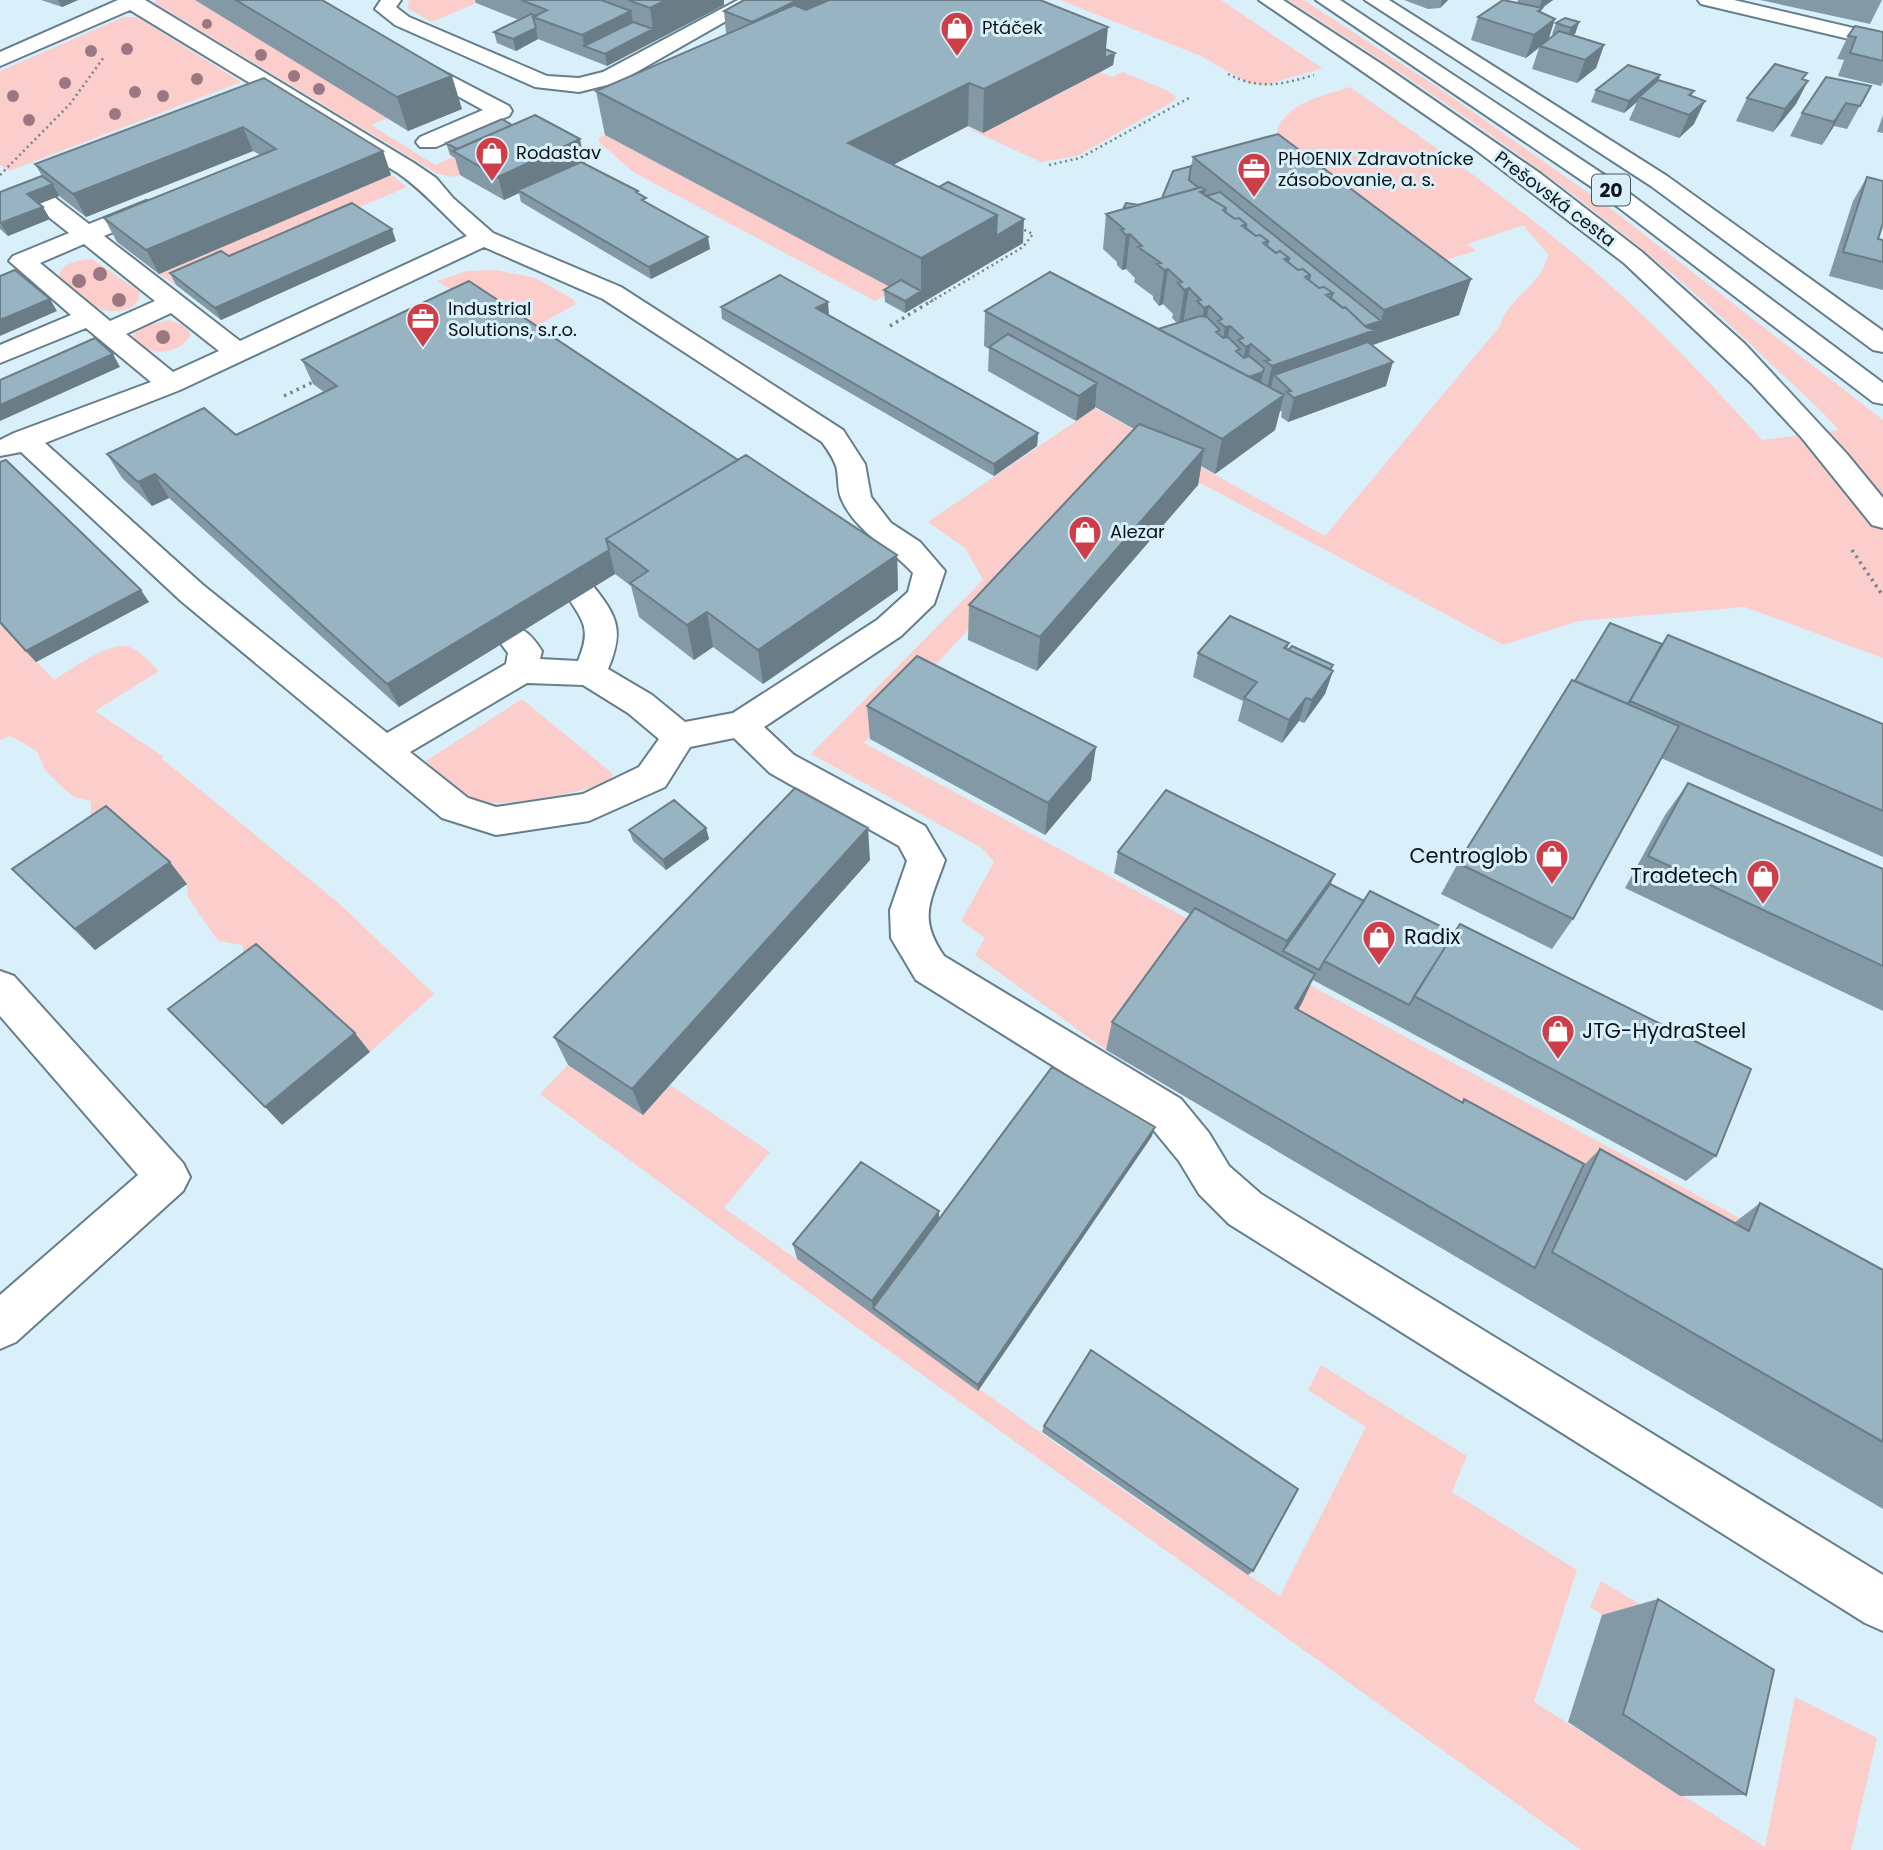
<svg xmlns="http://www.w3.org/2000/svg" width="1883" height="1850" font-family="Poppins,sans-serif">
<style>
.green{fill:#fbcdcb}
.lines{fill:none;stroke-linecap:round;stroke-linejoin:round}
.minor-casing{stroke:#647e8b;stroke-width:4}
.highway-casing{stroke:#647e8b;stroke-width:4}
.path-far1{stroke:#74858c;stroke-width:2.5;stroke-dasharray:2 3.5;stroke-linecap:butt}
.path{stroke:#74858c;stroke-width:3.5;stroke-dasharray:2.5 4.5;stroke-linecap:butt}
.minor{fill:#fff;fill-rule:evenodd}
.highway{fill:#fff;fill-rule:evenodd}
.tree{fill:#9b7881}
.wall{fill:#839aa6}
.shaded-wall{fill:#6a7d87}
.building{fill:#98b3c1;stroke:#6a7d87;stroke-width:2}
.labels{text-anchor:middle;stroke-width:6;stroke-linejoin:round;paint-order:stroke}
.far-poi-label{font-size:18px;fill:#0a1519;stroke:#d9f0fb;text-anchor:start}
.far-street-label{font-size:18px;fill:#0a1519;stroke:#d9f0fb}
.shield{fill:#d9f0fb;stroke:#48575d;stroke-width:2}
.shield-label{font-size:19px;font-weight:bold;fill:#0a1519}
.poi-label{font-size:21px;fill:#0a1519;stroke:#d9f0fb;text-anchor:end}
</style>
<rect width="100%" height="100%" fill="#d9f0fb"/>
<path class="green" d="M158 0H195L388 118 371 125 435 165 453 157 463 163 541 139 454 177 438 174 153 2Z
M409 0H483L432 22 407 8Z
M1060 0H1221L1322 68 1267 85 1248 83 1201 56Z
M1288 0H1304L1439 88 1614 211 1883 420V658L1745 607 1579 621 1503 645 1135 448 864 743 1883 1296 1283 1036 1302 1003 1106 1050 975 955 985 938 961 921 994 862 982 848 811 754 983 580 965 548 928 522 1095 408 1325 536 1500 326C1508 297 1543 285 1548 254L1523 225 1468 244 1476 251 1431 264 1282 144 1277 132C1286 102 1324 96 1350 87 1438 149 1528 212 1609 284 1663 332 1713 386 1762 440L1839 430C1817 405 1791 383 1767 360 1623 220 1457 108 1288 0Z
M124 17H137L241 82 9 171 0 165V71Z
M1100 72 1112 77 1123 72 1168 91 1176 97 1174 101 1077 156 1041 162 965 127 983 133Z
M605 135 895 289 875 301 633 172 599 142V138Z
M391 175 407 187 176 285 159 274Z
M92 259 140 292C139 301 136 306 127 309 98 319 79 295 59 278 60 262 79 260 92 259Z
M496 270 536 278 574 300 576 304 521 335 437 281 467 271Z
M169 320 183 325 191 334C181 356 142 359 133 335L143 326Z
M0 624 54 680C71 670 110 640 129 647 140 650 151 664 159 671L95 711 164 757 161 758 341 905 434 994 370 1052 243 964V945L218 941 188 897 187 884 91 818V801L74 797 62 787 45 770 37 751 10 736 0 740Z
M522 699 613 774 607 784C579 791 498 811 473 799 455 790 441 775 426 761Z
M568 1065 643 1115 670 1085 770 1152 724 1208C909 1338 1091 1472 1280 1596L1366 1427 1308 1390 1321 1365 1467 1456 1452 1492 1577 1570 1534 1702 1765 1847 1795 1697 1877 1738 1851 1850H1581L856 1327 540 1094Z
M1601 1581 1732 1659 1602 1615 1590 1607Z"/>
<g class="lines">
<defs>
<path id="minor" d="M118 0H145L414 163 436 178 453 198 493 233 621 287 843 430 865 464 871 497 891 523 920 542 945 571 934 604 901 636 764 727 794 755 925 826 945 860C931 901 917 917 944 956L1181 1099 1209 1133 1229 1166 1261 1194 1883 1575V1631L1865 1623 1229 1224 1199 1194 1179 1161 1151 1127 916 980 891 938 890 910 907 861 899 846 770 773 734 738 690 747 665 787 589 821 496 835 442 818 181 601 21 452 0 456V440L14 433 151 382 86 328 0 363V345L71 315 9 261 13 256 69 233 36 207 33 202 36 197H54L89 224 146 201H164L167 206 164 211 104 236 240 341 467 236C444 215 424 191 398 173L130 10 0 66V52ZM84 244 155 301 110 321 40 263ZM484 247 603 299 822 442C827 449 833 457 836 466 839 476 837 488 841 498 855 532 890 547 913 573L908 592 877 620 733 713 685 722 652 695 608 669C624 631 618 617 593 586L582 583 571 586 566 594C583 622 592 627 578 661L540 659 542 651C531 634 521 623 500 629L496 637 508 653 506 664 387 733 203 585 45 443 180 390ZM171 313 219 351 173 372 126 334ZM527 683 583 685 628 713 659 739 639 767 583 794 496 807 468 798 410 752Z
M381 0H401L396 7 409 17 547 76 579 78 603 72 738 0H763L619 82 579 92 535 87 395 25 375 9Z
M1365 0H1389L1667 176 1883 331V352L1873 350 1651 186Z
M1698 0H1734L1883 35V47L1701 4Z
M411 55 509 106 512 111 509 116 436 147H420L416 142 420 137 483 110 403 66 400 61Z
M0 971 14 976 183 1163 190 1177 183 1191 16 1342 0 1349V1295L138 1175 0 1016Z"/>
<path id="highway" d="M1259 0H1283L1383 65 1541 174 1642 252 1745 344 1847 454 1883 498V528L1872 525 1802 438 1751 383 1624 263 1472 147Z
M1316 0H1340L1609 178 1883 383V404L1873 402 1593 188Z"/>
</defs>
<use href="#minor" class="minor-casing"/>
<use href="#highway" class="highway-casing"/>
<path class="path-far1" d="M1228 74C1259 90 1281 85 1314 75
M1049 165 1080 158 1189 98
M0 175 70 104 104 57
M930 302 1023 247 1033 234 1018 227"/>
<path class="path" d="M890 326 933 300
M284 396 315 381
M1852 550 1883 596"/>
<use href="#minor" class="minor"/>
<use href="#highway" class="highway"/>
</g>
<g class="tree">
<circle cx="207" cy="24" r="5"/>
<circle cx="127" cy="49" r="6"/>
<circle cx="91" cy="51" r="6"/>
<circle cx="261" cy="55" r="6"/>
<circle cx="294" cy="76" r="6"/>
<circle cx="197" cy="79" r="6"/>
<circle cx="65" cy="83" r="6"/>
<circle cx="319" cy="89" r="6"/>
<circle cx="135" cy="92" r="6"/>
<circle cx="13" cy="96" r="6"/>
<circle cx="163" cy="96" r="6"/>
<circle cx="115" cy="114" r="6"/>
<circle cx="29" cy="120" r="6"/>
<circle cx="100" cy="274" r="7"/>
<circle cx="79" cy="281" r="7"/>
<circle cx="119" cy="300" r="7"/>
<circle cx="163" cy="337" r="7"/>
</g>
<path class="wall" d="M41 0H78L62 7Z
M195 0H322L462 109 408 131Z
M475 0H724V5L607 66 538 39 516 51 497 43 494 32 519 20 476 3Z
M1404 0H1448L1440 8 1428 9Z
M1518 0H1553L1542 8 1541 12 1555 19 1548 39 1554 35 1552 34 1556 23 1579 22 1575 34 1572 35 1604 45 1596 68 1577 83 1532 69 1539 48 1526 58 1471 40 1478 17 1517 3Z
M1760 0H1882L1870 24Z
M724 11 1105 49 1115 53 1113 65 983 133 968 126 893 165 1023 243 905 313 885 302 884 290 890 287 605 135 596 91 728 34 726 33Z
M1883 32V82L1881 86 1838 76 1844 60 1837 59 1848 36Z
M1660 75 1659 80 1694 91 1691 96 1694 124 1679 138 1629 120 1637 102 1624 113 1591 102 1596 90Z
M264 78 383 151 391 175 159 274 117 242 104 218 260 155 253 151 86 217 59 196 39 204 43 207 50 219 8 236 0 229V192L42 176 35 164Z
M1803 79 1796 104 1773 132 1736 121 1747 98Z
M1871 86 1847 129 1834 126 1822 145 1790 136 1802 113Z
M1883 115V133L1877 132Z
M446 143 585 163H584L638 191 639 194 646 202 710 249 651 279 521 202 519 193 504 200 460 175 455 158 450 155Z
M1193 157 1471 279 1459 315 1372 345 1386 386 1288 422 1281 417 1282 412 1280 411 1275 430 1215 474 1201 466 1198 485 1037 671 968 640 969 605 1134 429 1095 407 1076 421 988 371 989 349 984 346 985 311 1158 329 1177 323 1172 318 1173 314 1163 304 1159 306 1153 299V296L1134 282 1135 278 1126 269 1122 270 1117 265V262L1103 249 1106 214 1162 198 1191 166Z
M1867 177 1878 239 1883 240V290L1829 276 1853 201Z
M396 241 221 320 176 285 170 273 229 256Z
M721 307 829 314H828L1038 433 1037 446 994 476 722 319Z
M302 360 738 460 897 555 898 590 763 684 713 647 694 660 639 617 631 586 615 574 399 707 169 498 152 506 122 478 107 454 236 435 324 392 313 384Z
M0 462 149 602 36 662 0 624Z
M1289 643 1287 650 1333 671 1325 694 1304 723 1299 721 1282 743 1238 721 1243 701 1193 677 1198 653Z
M1656 655 1883 724V857L1661 758 1573 919 1552 949 1441 894 1458 863 1575 681Z
M867 706 1091 780 1045 835 870 739Z
M1688 783 1883 869V1011L1625 888 1665 815Z
M706 828 709 839 666 870 633 841 629 830Z
M1118 852 1330 884 1716 1156 1686 1181 1313 980 1298 1010 1461 1102 1464 1099 1583 1166 1600 1149 1734 1223 1760 1203 1883 1270V1509L1106 1050 1112 1022 1190 914 1114 873Z
M870 860 643 1115 568 1065 554 1037Z
M12 869 187 884 95 950Z
M1152 1136 978 1391 797 1259 793 1244 939 1219Z
M1044 1426 1253 1571 1248 1575 1042 1432Z
M1658 1599 1746 1795 1680 1796 1568 1722 1602 1615Z"/>
<path class="shaded-wall" d="M58 0H78L62 7Z
M666 0H724V5L607 66 605 54 653 29 650 8Z
M798 0H845L754 44 752 22Z
M1442 0H1448L1440 8Z
M1542 0H1553L1542 8 1535 30 1538 11Z
M631 11 635 33 584 46 582 35Z
M1555 19 1548 41 1540 46 1526 58 1534 35Z
M1579 22 1575 34 1567 39 1571 28Z
M1108 27 1104 70 983 133 984 89Z
M536 28 538 39 516 51 513 39Z
M1604 45 1596 68 1577 83 1585 60Z
M1115 53 1113 65 1104 70 1105 58Z
M1660 75 1656 87 1639 97 1637 102 1624 113 1629 101Z
M452 76 462 109 408 131 397 97Z
M1808 81 1796 104 1773 132 1785 109Z
M969 83 968 126 862 181 848 143Z
M1705 101 1694 124 1679 138 1689 115Z
M1846 103 1834 126 1822 145 1834 122Z
M243 127 253 151 86 217 73 194Z
M580 139 585 163 522 192 518 190 519 193 504 200 498 177Z
M383 151 391 175 159 274 146 250Z
M53 184 59 196 34 206 27 194Z
M1205 190 1203 206 1130 234 1126 269 1122 270 1126 235Z
M43 207 50 219 8 236 1 224Z
M997 215 1024 219 1023 243 905 313V301L921 291V258Z
M392 229 396 241 221 320 215 308Z
M708 237 710 249 651 279 649 267Z
M1168 269 1163 304 1159 306 1164 270Z
M1471 279 1459 315 1370 346 1274 375 1268 400 1264 402 1272 366 1353 330 1381 321 1384 310Z
M1189 288 1183 324 1179 325 1184 290Z
M50 299 57 311 0 336V320Z
M828 302 829 314 817 320 816 308Z
M1209 306 1202 342 1198 343 1204 308Z
M1230 326 1223 361 1219 363 1225 327Z
M1251 344 1244 379 1263 372 1258 396 1239 380 1246 347Z
M113 354 120 367 0 421V405Z
M1393 362 1386 386 1288 422 1294 398Z
M1097 383 1095 408 1076 421 1079 396Z
M1284 395 1275 430 1215 474 1222 439Z
M1038 433 1037 446 994 476V464Z
M1204 449 1198 485 1037 671 1040 637Z
M155 474 169 498 152 506 138 482Z
M609 550 615 574 399 707 387 684Z
M897 555 898 590 763 684 758 650Z
M141 590 149 602 36 662 26 651Z
M707 612 713 647 694 660 687 625Z
M1333 665 1329 677 1333 671 1325 694 1304 723 1312 700 1322 680Z
M1306 698 1299 721 1282 743 1289 720Z
M1096 747 1091 780 1045 835 1048 803Z
M706 828 709 839 666 870 663 860Z
M868 828 870 860 643 1115 632 1089Z
M170 862 187 884 95 950 75 929Z
M1335 874 1326 895 1283 951 1287 941Z
M1315 974 1302 1003 1283 1036 1295 1008Z
M355 1033 370 1052 282 1125 265 1107Z
M1155 1127 1152 1136 978 1391V1385Z
M939 1211V1227L873 1308 872 1301Z"/>
<path class="building" d="M236 0H322L452 76 397 97Z
M521 0H601L631 11 582 35 533 17 547 10Z
M628 0H666L650 8Z
M744 0H798L752 22 724 11Z
M829 0H1040L1108 27 984 89 969 83 848 143 997 215 921 258 596 91 794 5 806 10Z
M1503 0 1542 8 1538 11 1555 19 1534 35 1478 17Z
M531 14 536 16 533 17 536 28 513 39 494 32Z
M1565 18 1579 22 1571 28 1556 23Z
M633 22 653 29 605 54 584 46Z
M1855 26 1883 32V61L1850 53 1856 37 1848 36Z
M1559 31 1604 45 1585 60 1540 46Z
M1105 49 1115 53 1105 58Z
M1775 64 1807 73 1802 79 1808 81 1785 109 1747 98Z
M1628 65 1660 75 1629 101 1596 90Z
M1826 77 1871 86 1860 106 1846 103 1834 122 1802 113Z
M264 78 383 151 146 250 104 218 276 149 243 127 73 194 35 164Z
M1658 80 1694 91 1689 95 1705 101 1689 115 1639 97Z
M535 115 580 139 498 177 453 151Z
M502 119 512 125 457 149 446 143Z
M1278 134 1471 279 1384 310 1193 157Z
M581 162 638 191 636 192 646 198 642 200 708 237 649 267 518 190Z
M1191 166 1189 180 1199 188 1162 198 1173 171Z
M42 176 53 184 27 194 43 207 0 223V192Z
M1867 177 1883 181V223L1878 239 1883 240V262L1843 252Z
M948 182 1024 219 996 236 997 215 939 187Z
M1201 187 1205 190 1200 192 1226 208 1223 210 1235 219 1239 218 1246 224 1242 226 1256 236 1260 235 1268 241 1263 243 1276 253 1280 251 1289 258 1284 259 1298 270 1303 269 1310 275 1305 277 1319 288 1324 287 1333 293 1326 295 1343 308 1345 307 1366 327 1375 330 1272 366 1265 361 1270 360 1251 344 1246 347 1238 340 1243 338 1230 326 1225 327 1218 321 1222 319 1209 306 1204 308 1197 301 1201 300 1189 288 1184 290 1178 283 1182 282 1168 269 1164 270 1157 264 1161 263 1138 247 1142 246 1130 234 1126 235 1121 230 1124 229 1106 214Z
M1220 192 1381 321 1365 326 1345 307 1343 308 1331 298 1333 293 1324 287 1319 288 1309 280 1310 275 1303 269 1298 270 1288 262 1289 258 1280 251 1276 253 1267 246 1268 241 1260 235 1256 236 1246 228V224L1239 218 1235 219 1225 212 1226 208 1206 196Z
M352 203 392 229 215 308 170 273 221 251 229 256Z
M1126 203 1139 205 1123 209Z
M15 270 50 299 0 320V276Z
M1050 272 1284 395 1222 439 985 311Z
M780 275 828 302 816 308 1038 433 994 464 721 307Z
M901 280 921 291 905 301 884 290Z
M469 281 738 460 606 539 609 550 387 684 155 474 138 482 107 454 204 408 236 435 337 386 302 360Z
M1200 316 1207 317 1220 330 1216 332 1223 338 1228 337 1240 349 1236 351 1244 358 1249 356 1264 368 1263 372 1249 377 1158 329Z
M1008 334 1097 383 1079 396 989 347Z
M95 338 113 354 0 405V380Z
M1368 342 1393 362 1294 398 1287 392 1291 391 1274 375Z
M1139 424 1204 449 1040 637 969 605Z
M746 455 897 555 758 650 707 612 687 625 630 583 648 571 606 539Z
M6 460 141 590 26 651 0 622V462Z
M1230 616 1289 643 1284 648 1333 671 1312 700 1306 698 1289 720 1244 698 1257 682 1198 653Z
M1610 623 1662 644 1628 704 1575 681Z
M1668 635 1883 724V811L1630 701Z
M1292 646 1333 665 1330 669 1288 650Z
M917 656 1096 747 1048 803 867 706Z
M1572 680 1679 726 1573 919 1458 863Z
M1688 783 1883 869V966L1648 856Z
M795 788 868 828 632 1089 554 1037Z
M1166 790 1335 874 1287 941 1118 852Z
M674 800 706 828 663 860 629 830Z
M106 806 170 862 75 929 12 869Z
M1330 884 1364 901 1324 961 1319 970 1283 951Z
M1370 891 1454 933 1409 1005 1324 961Z
M1195 908 1315 974 1295 1008 1463 1103 1464 1099 1584 1164 1535 1268 1112 1022Z
M1460 924 1751 1069 1716 1156 1414 996Z
M256 944 355 1033 265 1107 168 1009Z
M1052 1067 1155 1127 978 1385 873 1308Z
M1600 1149 1749 1231 1760 1203 1883 1270V1442L1552 1252Z
M861 1162 939 1211 872 1301 793 1244Z
M1091 1350 1298 1489 1253 1571 1044 1426Z
M1658 1599 1774 1670 1746 1795 1623 1714Z"/>
<defs>
<symbol id="shop-pin" viewBox="-11 -11 22 30"><path d="M0 17L-7.5 6A9.5 9.5 0 1 1 7.5 6Z" fill="#ce3e49" stroke="#d9f0fb"/><path d="M-5-2.5h2.3a2.7 3.5 0 0 1 5.4 0H5L5.5 6h-11ZM-1.5-2.5h3a1.5 2.3 0 0 0-3 0Z" fill="#fff"/></symbol>
<symbol id="office-pin" viewBox="-11 -11 22 30"><path d="M0 17L-7.5 6A9.5 9.5 0 1 1 7.5 6Z" fill="#ce3e49" stroke="#d9f0fb"/><path d="M-6-3h4V-5.5h4V-3h4V5H-6ZM-1-4.5V-3h2v-1.5ZM-6 0V1H6V0Z" fill="#fff"/></symbol>
</defs>
<g fill-rule="evenodd">
<use href="#shop-pin" x="938" y="9" width="38" height="52"/>
<use href="#shop-pin" x="473" y="134" width="38" height="52"/>
<use href="#office-pin" x="1235" y="150" width="38" height="52"/>
<use href="#office-pin" x="404" y="300" width="38" height="52"/>
<use href="#shop-pin" x="1066" y="513" width="38" height="52"/>
<use href="#shop-pin" x="1533" y="837" width="38" height="52"/>
<use href="#shop-pin" x="1744" y="857" width="38" height="52"/>
<use href="#shop-pin" x="1360" y="918" width="38" height="52"/>
<use href="#shop-pin" x="1539" y="1012" width="38" height="52"/>
</g>
<g class="labels">
<g class="far-poi-label">
<text x="982" y="34">Ptáček</text>
<text x="516" y="159">Rodastav</text>
<text x="1278" y="165">PHOENIX Zdravotnícke<tspan x="1278" dy="21">zásobovanie, a. s.</tspan></text>
<text x="448" y="315">Industrial<tspan x="448" dy="21">Solutions, s.r.o.</tspan></text>
<text x="1110" y="538">Alezar</text>
</g>
<g class="far-street-label">
<text transform="translate(1555 199) rotate(37)" y="6">Prešovská cesta</text>
</g>
<rect class="shield" x="1592" y="174.5" width="38" height="31" rx="5"/>
<g class="shield-label">
<text x="1611" y="197">20</text>
</g>
<g class="poi-label">
<text x="1528" y="863">Centroglob</text>
<text x="1738" y="883">Tradetech</text>
<text x="1404" y="944" text-anchor="start">Radix</text>
<text x="1582" y="1038" text-anchor="start">JTG-HydraSteel</text>
</g>
</g>
</svg>
